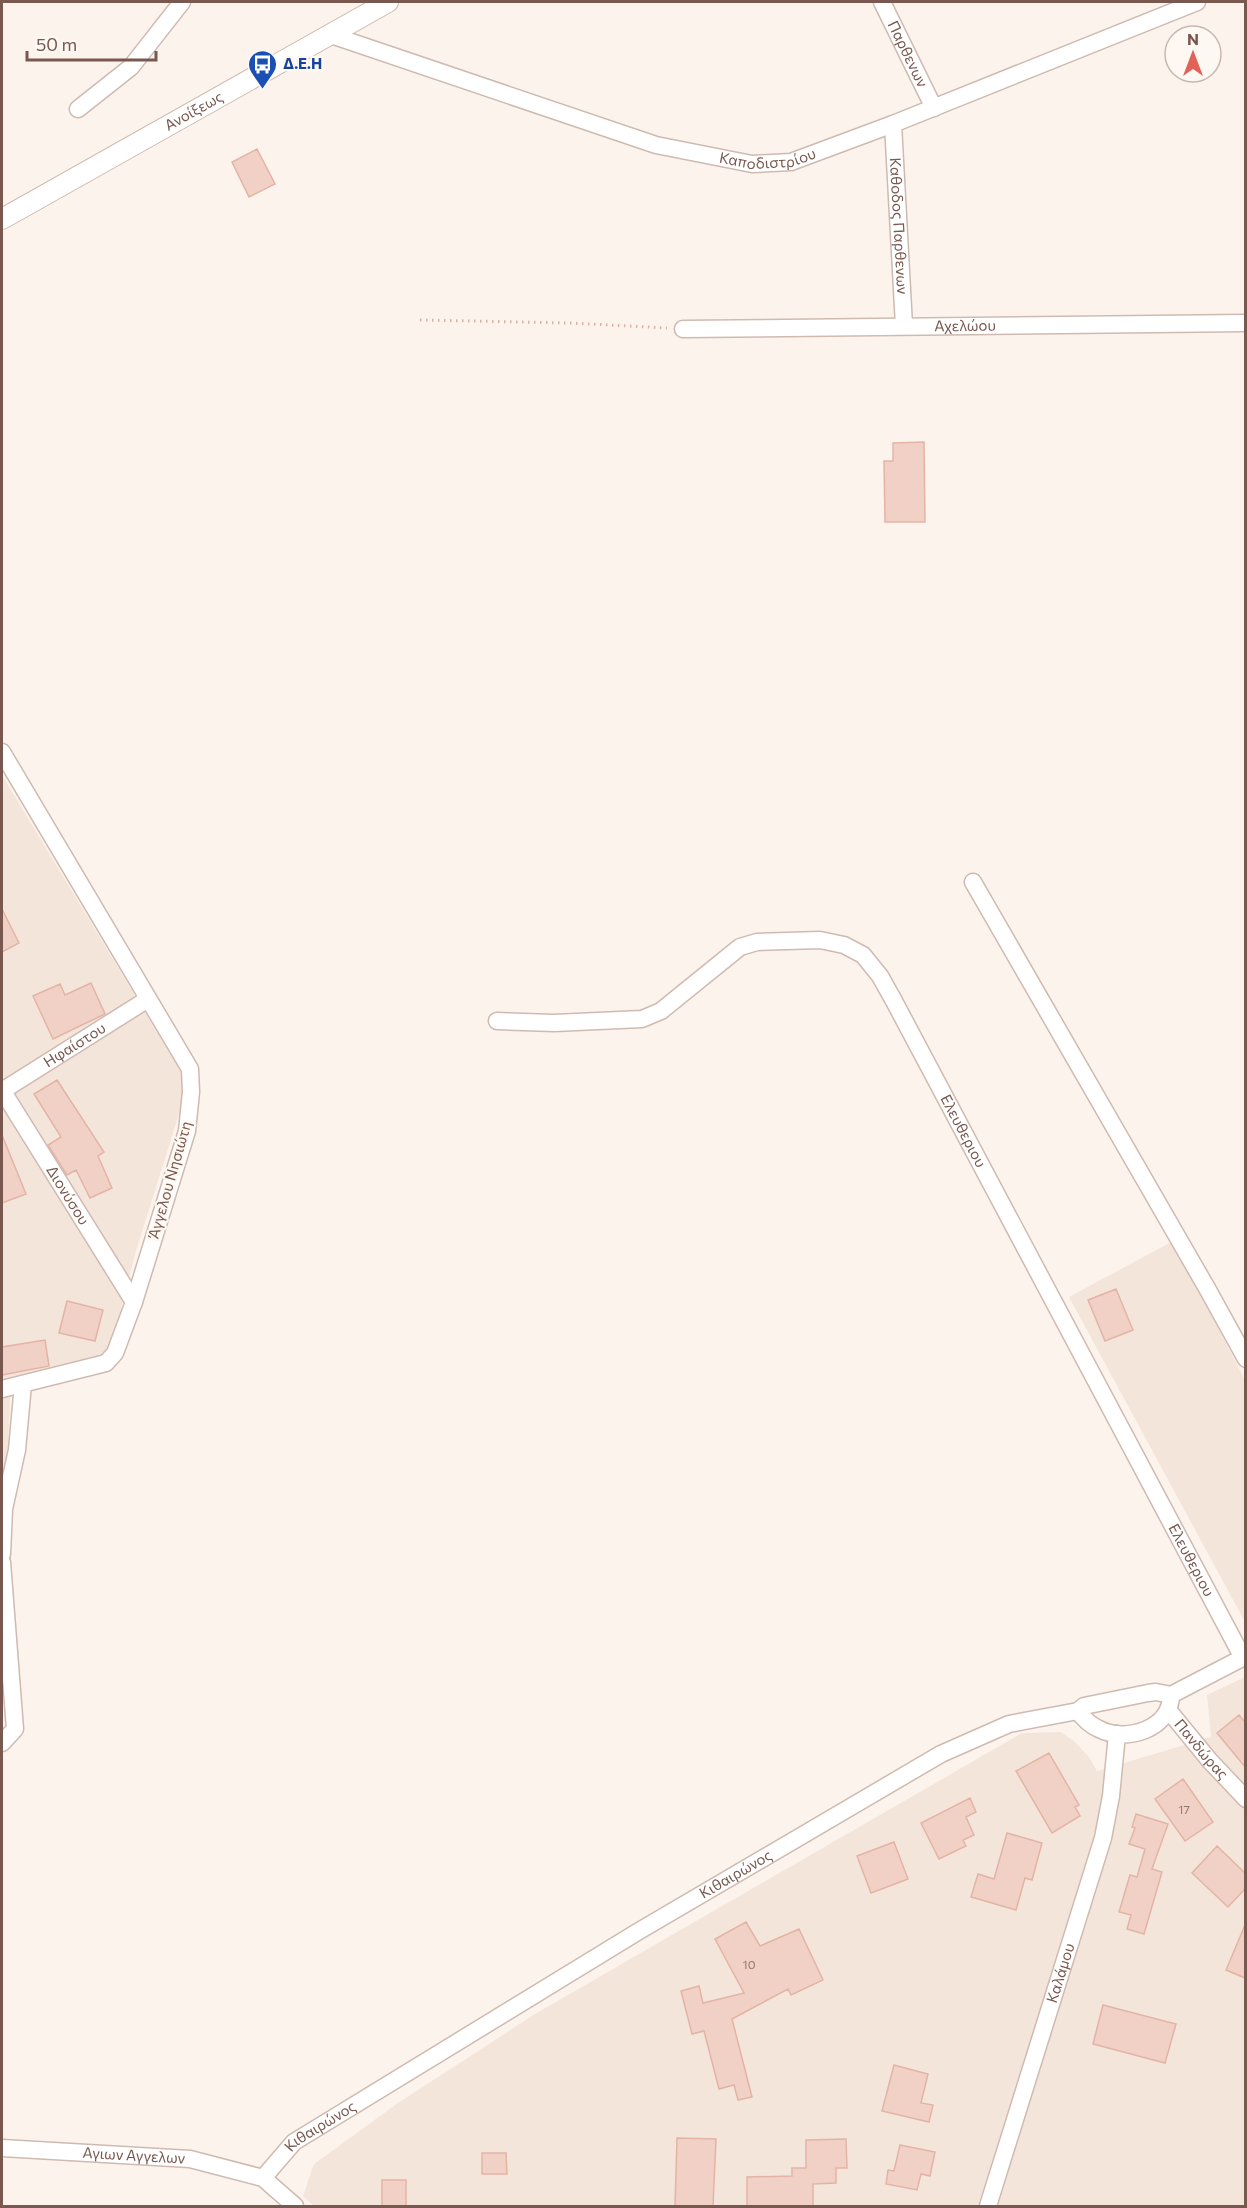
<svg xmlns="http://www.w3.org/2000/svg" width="1247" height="2208" font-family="Commissioner,sans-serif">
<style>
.residential{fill:#f4e5db}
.building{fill:#f1d0c5;stroke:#e3b4a5;stroke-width:1.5}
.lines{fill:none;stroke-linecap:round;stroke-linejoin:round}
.minor-casing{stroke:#cfbab1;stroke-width:19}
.tertiary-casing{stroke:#cfbab1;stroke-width:22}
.path{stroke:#d7b3a7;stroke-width:3;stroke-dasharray:1.5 4.5;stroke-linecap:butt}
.minor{stroke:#fff;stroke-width:16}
.tertiary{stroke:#fff;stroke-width:20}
.labels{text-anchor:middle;stroke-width:4.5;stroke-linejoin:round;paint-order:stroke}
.number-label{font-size:12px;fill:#96766c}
.street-label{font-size:15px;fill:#78584f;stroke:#fef8f3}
.transit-label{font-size:15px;font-weight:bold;fill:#164399;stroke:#fef8f3;text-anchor:start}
</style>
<rect width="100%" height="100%" fill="#fcf4ec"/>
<path class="residential" d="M2 775 181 1072 184 1098 136 1251 120 1312 104 1357 11 1378 8 1447 2 1481Z
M1173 1241 1245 1380V1622L1069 1297Z
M1245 1677V2206H314L303 2196 314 2164 398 2103 535 2014 1022 1733 1061 1732 1075 1742 1089 1757 1097 1771 1211 1737 1207 1695Z"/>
<path class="building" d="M257 149 275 184 249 197 232 162Z
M924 442 925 522H885L884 461H893V443Z
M2 909 19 943 2 952Z
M91 983 105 1014 53 1039 33 996 60 984 65 995Z
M57 1080 104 1152 98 1156 112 1188 90 1198 76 1170 67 1175 48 1145 61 1137 34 1094Z
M2 1135 26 1194 2 1203Z
M1116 1289 1133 1330 1105 1341 1088 1300Z
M67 1301 103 1310 95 1341 59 1333Z
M45 1340 49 1366 2 1375V1347Z
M1239 1715 1245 1722V1767L1217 1733Z
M1049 1753 1079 1805 1075 1807 1080 1816 1052 1833 1016 1771Z
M1183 1779 1213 1822 1185 1841 1155 1799Z
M970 1798 976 1812 966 1817 974 1835 963 1840 966 1846 939 1859 921 1823Z
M1136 1814 1168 1824 1152 1869 1162 1872 1144 1934 1127 1929 1131 1915 1119 1912 1130 1875 1137 1877 1145 1849 1129 1844 1135 1828 1132 1827Z
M1007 1833 1042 1843 1032 1880 1025 1878 1016 1910 971 1897 978 1874 994 1879Z
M894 1842 908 1879 871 1893 857 1856Z
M1217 1846 1245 1873V1889L1228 1907 1192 1873Z
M746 1922 760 1946 799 1929 823 1980 791 1995 788 1989 732 2019 752 2097 738 2100 734 2085 719 2089 704 2031 692 2034 681 1991 699 1986 703 2003 744 1993 715 1939Z
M1245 1925V1978L1226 1970Z
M1103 2005 1176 2024 1165 2063 1093 2044Z
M894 2065 928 2074 921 2103 933 2105 929 2122 882 2111Z
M677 2138 716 2139 713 2206H675Z
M846 2139 847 2168H836V2183L813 2184V2206H747V2177L792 2176V2168H806V2140Z
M900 2145 935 2152 930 2176 921 2174 917 2190 886 2184 888 2170 894 2171Z
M482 2153H506L507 2174H482Z
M382 2180H406V2206H382Z"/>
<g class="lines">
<defs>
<g id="minor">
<path id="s1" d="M882 2 934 108"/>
<path id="s2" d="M328 34 656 145 752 164 791 162 893 124 1197 2"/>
<path d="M78 109 131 67 182 2"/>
<path id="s3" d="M893 124 904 326"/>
<path id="s4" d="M683 329 1246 323"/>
<path d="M2 752 190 1069 191 1092 187 1131 134 1302 115 1353 106 1363 2 1389"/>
<path d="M973 882 1208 1290 1246 1359"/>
<path id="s5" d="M497 1021 554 1023 642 1019 661 1011 740 947 757 942 820 940 844 945 863 955 880 976 894 1001 1243 1658"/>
<path id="s6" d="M2 1090 134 1302"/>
<path id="s7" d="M2 1091 148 999"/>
<path d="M2 1554 4 1509 17 1450 23 1384"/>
<path d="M2 1562 15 1729 2 1743"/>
<path d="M1078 1711C1083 1718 1090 1725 1099 1729 1126 1743 1171 1729 1171 1695"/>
<path id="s8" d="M1169 1711 1210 1761 1246 1799"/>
<path id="s9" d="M2 2148 190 2159 263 2178 295 2206"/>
<path id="s10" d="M263 2178 294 2142 639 1931 941 1754 1009 1724 1078 1711 1084 1706 1148 1693 1156 1692 1171 1695 1246 1656"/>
<path id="s11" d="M988 2206 1103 1838 1111 1796 1117 1734"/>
</g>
<g id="tertiary">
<path id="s12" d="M2 219 388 2"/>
</g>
</defs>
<use href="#minor" class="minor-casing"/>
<use href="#tertiary" class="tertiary-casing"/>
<path class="path" d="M420 320 570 323 667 328"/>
<use href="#minor" class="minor"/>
<use href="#tertiary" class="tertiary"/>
</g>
<defs>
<symbol id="bus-pin" viewBox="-11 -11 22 30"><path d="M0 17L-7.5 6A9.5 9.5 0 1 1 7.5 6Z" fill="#1a4fb4" stroke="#fef8f3"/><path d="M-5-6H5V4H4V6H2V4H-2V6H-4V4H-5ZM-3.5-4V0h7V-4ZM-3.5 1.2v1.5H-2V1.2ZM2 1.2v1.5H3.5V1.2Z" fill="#fff"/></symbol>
</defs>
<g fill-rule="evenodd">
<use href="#bus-pin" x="246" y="48" width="33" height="45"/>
</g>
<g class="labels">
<g class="number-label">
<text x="1184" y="1814">17</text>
<text x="749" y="1969">10</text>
</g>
<g class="street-label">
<text dy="5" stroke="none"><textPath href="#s1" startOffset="58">Παρθενων</textPath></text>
<text dy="5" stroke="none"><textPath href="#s12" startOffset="220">Ανοίξεως</textPath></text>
<text dy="5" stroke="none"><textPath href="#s2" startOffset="460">Καποδιστρίου</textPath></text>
<text dy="5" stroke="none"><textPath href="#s3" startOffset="102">Καθοδος Παρθενων</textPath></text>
<text dy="5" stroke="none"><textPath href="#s4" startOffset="282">Αχελώου</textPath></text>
<text dy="5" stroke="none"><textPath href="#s7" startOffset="86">Ηφαίστου</textPath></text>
<text dy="5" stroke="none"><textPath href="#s5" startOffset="597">Ελευθεριου</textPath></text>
<text transform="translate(170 1180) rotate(-74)" y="5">Άγγελου Νησιώτη</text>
<text dy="5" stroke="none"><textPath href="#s6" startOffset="124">Διονύσου</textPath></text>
<text dy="5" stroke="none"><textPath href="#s5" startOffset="1083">Ελευθεριου</textPath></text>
<text dy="5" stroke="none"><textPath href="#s8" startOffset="50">Πανδώρας</textPath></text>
<text dy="5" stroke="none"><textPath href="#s10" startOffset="564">Κιθαιρώνος</textPath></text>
<text dy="5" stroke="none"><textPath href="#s11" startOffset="244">Καλάμου</textPath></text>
<text dy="5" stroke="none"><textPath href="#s10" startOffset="78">Κιθαιρώνος</textPath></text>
<text dy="5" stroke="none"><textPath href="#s9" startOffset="132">Αγιων Αγγελων</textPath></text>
</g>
<g class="transit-label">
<text x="283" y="69">Δ.Ε.Η</text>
</g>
</g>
<rect width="1247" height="2208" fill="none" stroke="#78584f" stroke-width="6"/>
<g transform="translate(1193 54)"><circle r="28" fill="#fef8f3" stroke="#c8b8b1" stroke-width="1.5"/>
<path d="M0-4.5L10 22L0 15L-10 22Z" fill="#e16257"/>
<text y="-9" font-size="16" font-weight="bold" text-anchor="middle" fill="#78584f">N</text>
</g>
<path d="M27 51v9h129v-9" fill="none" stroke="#78584f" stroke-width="3"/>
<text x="36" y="51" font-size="18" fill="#78584f" stroke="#fef8f3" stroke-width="4.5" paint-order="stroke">50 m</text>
</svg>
